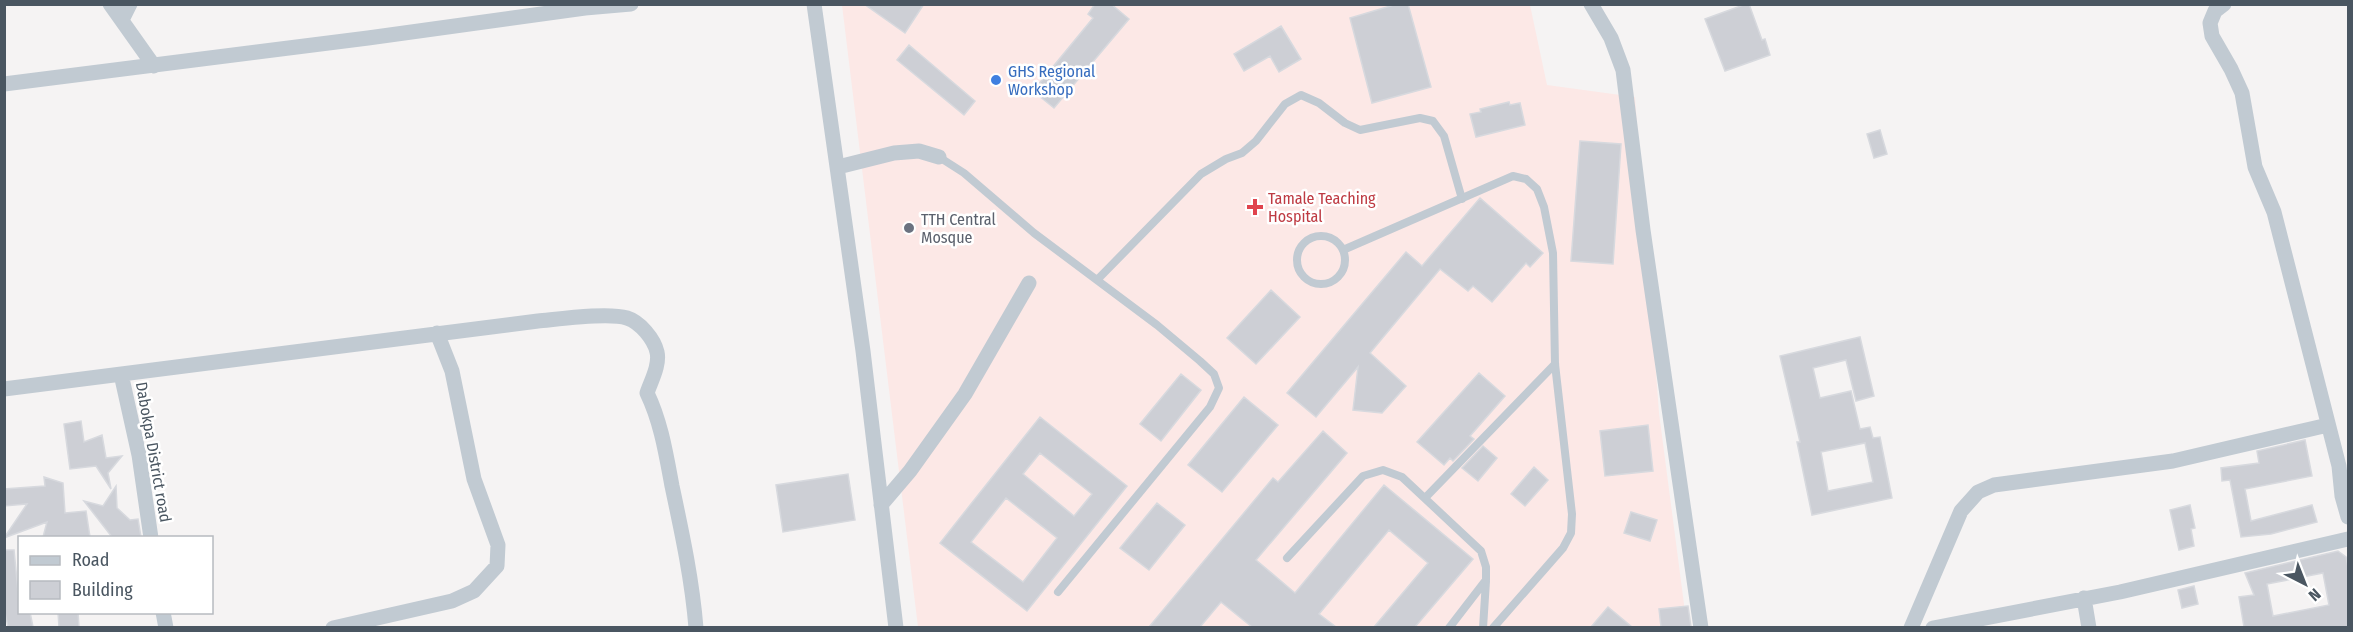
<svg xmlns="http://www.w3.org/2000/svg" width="2353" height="632" font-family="'Fira Sans Condensed',sans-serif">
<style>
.medical{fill:#fce8e6}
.building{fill:#cdcfd5;stroke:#d7d9de;stroke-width:1.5;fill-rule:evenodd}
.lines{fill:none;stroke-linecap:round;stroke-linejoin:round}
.lane{stroke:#c1cad2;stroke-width:8}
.street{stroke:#c1cad2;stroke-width:15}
.shop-dot{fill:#3f7fe0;stroke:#fff;stroke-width:2}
.health-dot{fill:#e0444e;stroke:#fff;stroke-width:2}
.worship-dot{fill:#6b7280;stroke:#fff;stroke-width:2}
.labels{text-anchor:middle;stroke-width:5;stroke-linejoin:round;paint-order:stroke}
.shop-label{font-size:16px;fill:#366cbe;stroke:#fff;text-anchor:start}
.health-label{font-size:16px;fill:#be3a42;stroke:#fff;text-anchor:start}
.worship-label{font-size:16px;fill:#5b616d;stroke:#fff;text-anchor:start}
.street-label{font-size:16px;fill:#4a5661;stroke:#fff}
</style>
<rect width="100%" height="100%" fill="#f5f3f3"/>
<path class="medical" d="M842 5H1530L1547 85 1635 97 1659 413 1687 627H918Z"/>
<path class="building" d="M864 4H924L905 33Z
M1095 4H1111L1129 19 1054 108 1033 91 1093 18 1088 14Z
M1397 4H1408L1431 87 1372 103 1350 18Z
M1746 4H1749L1762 40 1765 39 1770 55 1725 71 1705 19Z
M1281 26 1301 59 1279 72 1270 56 1244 71 1234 54Z
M909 45 975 101 964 115 897 60Z
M1509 102 1510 105 1520 103 1525 125 1476 137 1470 114 1481 112 1480 109Z
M1880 130 1887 154 1874 158 1867 134Z
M1580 141 1621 144 1613 264 1571 261Z
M1480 198 1543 253 1530 267 1526 263 1492 302 1473 286 1468 291 1440 269 1370 353 1406 386 1382 413 1353 410 1358 367 1316 417 1287 393 1406 252 1422 266Z
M1271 290 1300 317 1256 364 1227 338Z
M1860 337 1874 396 1856 401 1846 360 1813 368 1820 398 1851 391 1860 429 1870 427 1873 438 1880 437 1892 498 1812 515 1797 442H1800L1780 356ZM1865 443 1873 482 1828 491 1821 452Z
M1479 373 1505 396 1470 436 1474 439 1453 461 1450 458 1444 465 1417 442Z
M1181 374 1201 390 1161 441 1140 424Z
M1244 397 1278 425 1222 492 1188 465Z
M1040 417 1127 486 1027 611 940 543ZM1040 453 1092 494 1074 516 1023 474ZM1006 498 1057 538 1023 582 971 542Z
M81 421 84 442 102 435 106 458 122 456 108 473 111 489 96 466 70 469 64 424Z
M1648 425 1653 471 1605 476 1600 431Z
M1323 431 1347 453 1256 560 1295 593 1384 485 1473 559 1415 627H1374L1428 563 1389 530 1319 614 1336 627H1252L1221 602 1200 627H1149L1273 478 1278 482Z
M2305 440 2312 476 2245 489 2251 521 2312 505 2317 522 2271 534 2241 537 2230 480 2222 481 2221 468 2259 463 2257 451Z
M1483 446 1497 458 1478 481 1462 468Z
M1534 467 1548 480 1525 506 1511 494Z
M848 474 855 520 783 532 776 485Z
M44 477 63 483 65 513 86 511 90 537H43L47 522 4 538 27 504 4 506V489L45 486Z
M116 486 117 508 130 520 138 519 141 537H112L84 501 103 506Z
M1157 503 1185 525 1149 570 1120 548Z
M2190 505 2195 528 2191 529 2194 546 2179 550 2170 510Z
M1631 512 1657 520 1650 541 1624 533Z
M4 550H14L20 612H30L33 627H8L4 608Z
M2338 551 2346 557 2349 572V627H2244L2239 597 2254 595 2245 573ZM2323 573 2329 605 2273 616 2267 584Z
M2194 586 2198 604 2182 608 2178 590Z
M1688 606 1691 627H1661L1659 609Z
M1608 607 1632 627H1591Z
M58 612H78L79 627H59Z"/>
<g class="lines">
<path class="lane" d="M939 157 964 173 1034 233 1157 325 1200 361 1214 374 1219 388 1210 407 1058 592
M1297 260a24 24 0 1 1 48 0a24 24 0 1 1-48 0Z
M1343 250 1513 176 1526 179 1537 189 1544 207 1553 253 1555 364 1572 514 1571 533 1563 548 1493 628
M1097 280 1201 174 1226 159 1242 153 1256 141 1285 104 1301 95 1319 103 1345 123 1360 130 1420 118 1433 121 1444 136 1462 199
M1425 498 1555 364
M1287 558 1363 476 1383 470 1402 477 1481 551 1486 567V580L1449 628
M1483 628 1486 581"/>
<path class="street" d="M110 4 154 66
M814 4 863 351 896 628
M1591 4 1611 38 1623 70 1643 230 1701 628
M2224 4 2215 11 2210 23 2212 36 2231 69 2242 93 2255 167 2274 212 2339 466 2342 496 2348 517
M122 20 130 4
M4 84 368 38 585 8 631 4
M838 167 894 153 919 151 939 157
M121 374 139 455 151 538
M4 389 538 321C559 319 608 312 627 318 640 322 654 339 657 352 660 365 651 381 647 393 661 422 666 454 672 486 682 533 692 579 696 628
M881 505 910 471 965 394 1029 283
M2084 598 2089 628
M163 612 166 628
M333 628 452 601 474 591 497 566 498 545 474 479 452 371 437 333
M1911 628 1961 511 1978 492 1994 485 2173 461 2328 425
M1933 628 2120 592 2348 539"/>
</g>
<circle class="shop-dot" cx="996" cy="80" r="6"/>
<path class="health-dot" d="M1252 198h6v6h6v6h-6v6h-6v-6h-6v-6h6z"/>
<circle class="worship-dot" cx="909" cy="228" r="6"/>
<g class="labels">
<g class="shop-label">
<text x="1008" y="77">GHS Regional<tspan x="1008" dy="18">Workshop</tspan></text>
</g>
<g class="health-label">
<text x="1268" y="204">Tamale Teaching<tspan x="1268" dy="18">Hospital</tspan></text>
</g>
<g class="worship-label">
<text x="921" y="225">TTH Central<tspan x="921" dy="18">Mosque</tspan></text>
</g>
<g class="street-label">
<text transform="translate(154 452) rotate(80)" y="6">Dabokpa District road</text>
</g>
</g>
<rect width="2353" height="632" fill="none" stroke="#4a5661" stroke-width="12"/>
<rect x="18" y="536" width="195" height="78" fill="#ffffff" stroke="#b7bbc0" stroke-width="1.5"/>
<rect x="30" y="556" width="30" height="9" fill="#c1cad2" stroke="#b7bbc0" stroke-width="1.5"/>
<text x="72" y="566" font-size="18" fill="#4a5661">Road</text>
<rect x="30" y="581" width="30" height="18" fill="#cdcfd5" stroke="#b7bbc0" stroke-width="1.5"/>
<text x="72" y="596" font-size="18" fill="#4a5661">Building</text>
<g transform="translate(2305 584) rotate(138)" stroke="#ffffff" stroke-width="4.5" paint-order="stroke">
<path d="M0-4.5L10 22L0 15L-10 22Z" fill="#4a5661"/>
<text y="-9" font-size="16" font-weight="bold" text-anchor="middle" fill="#4a5661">N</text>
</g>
</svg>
